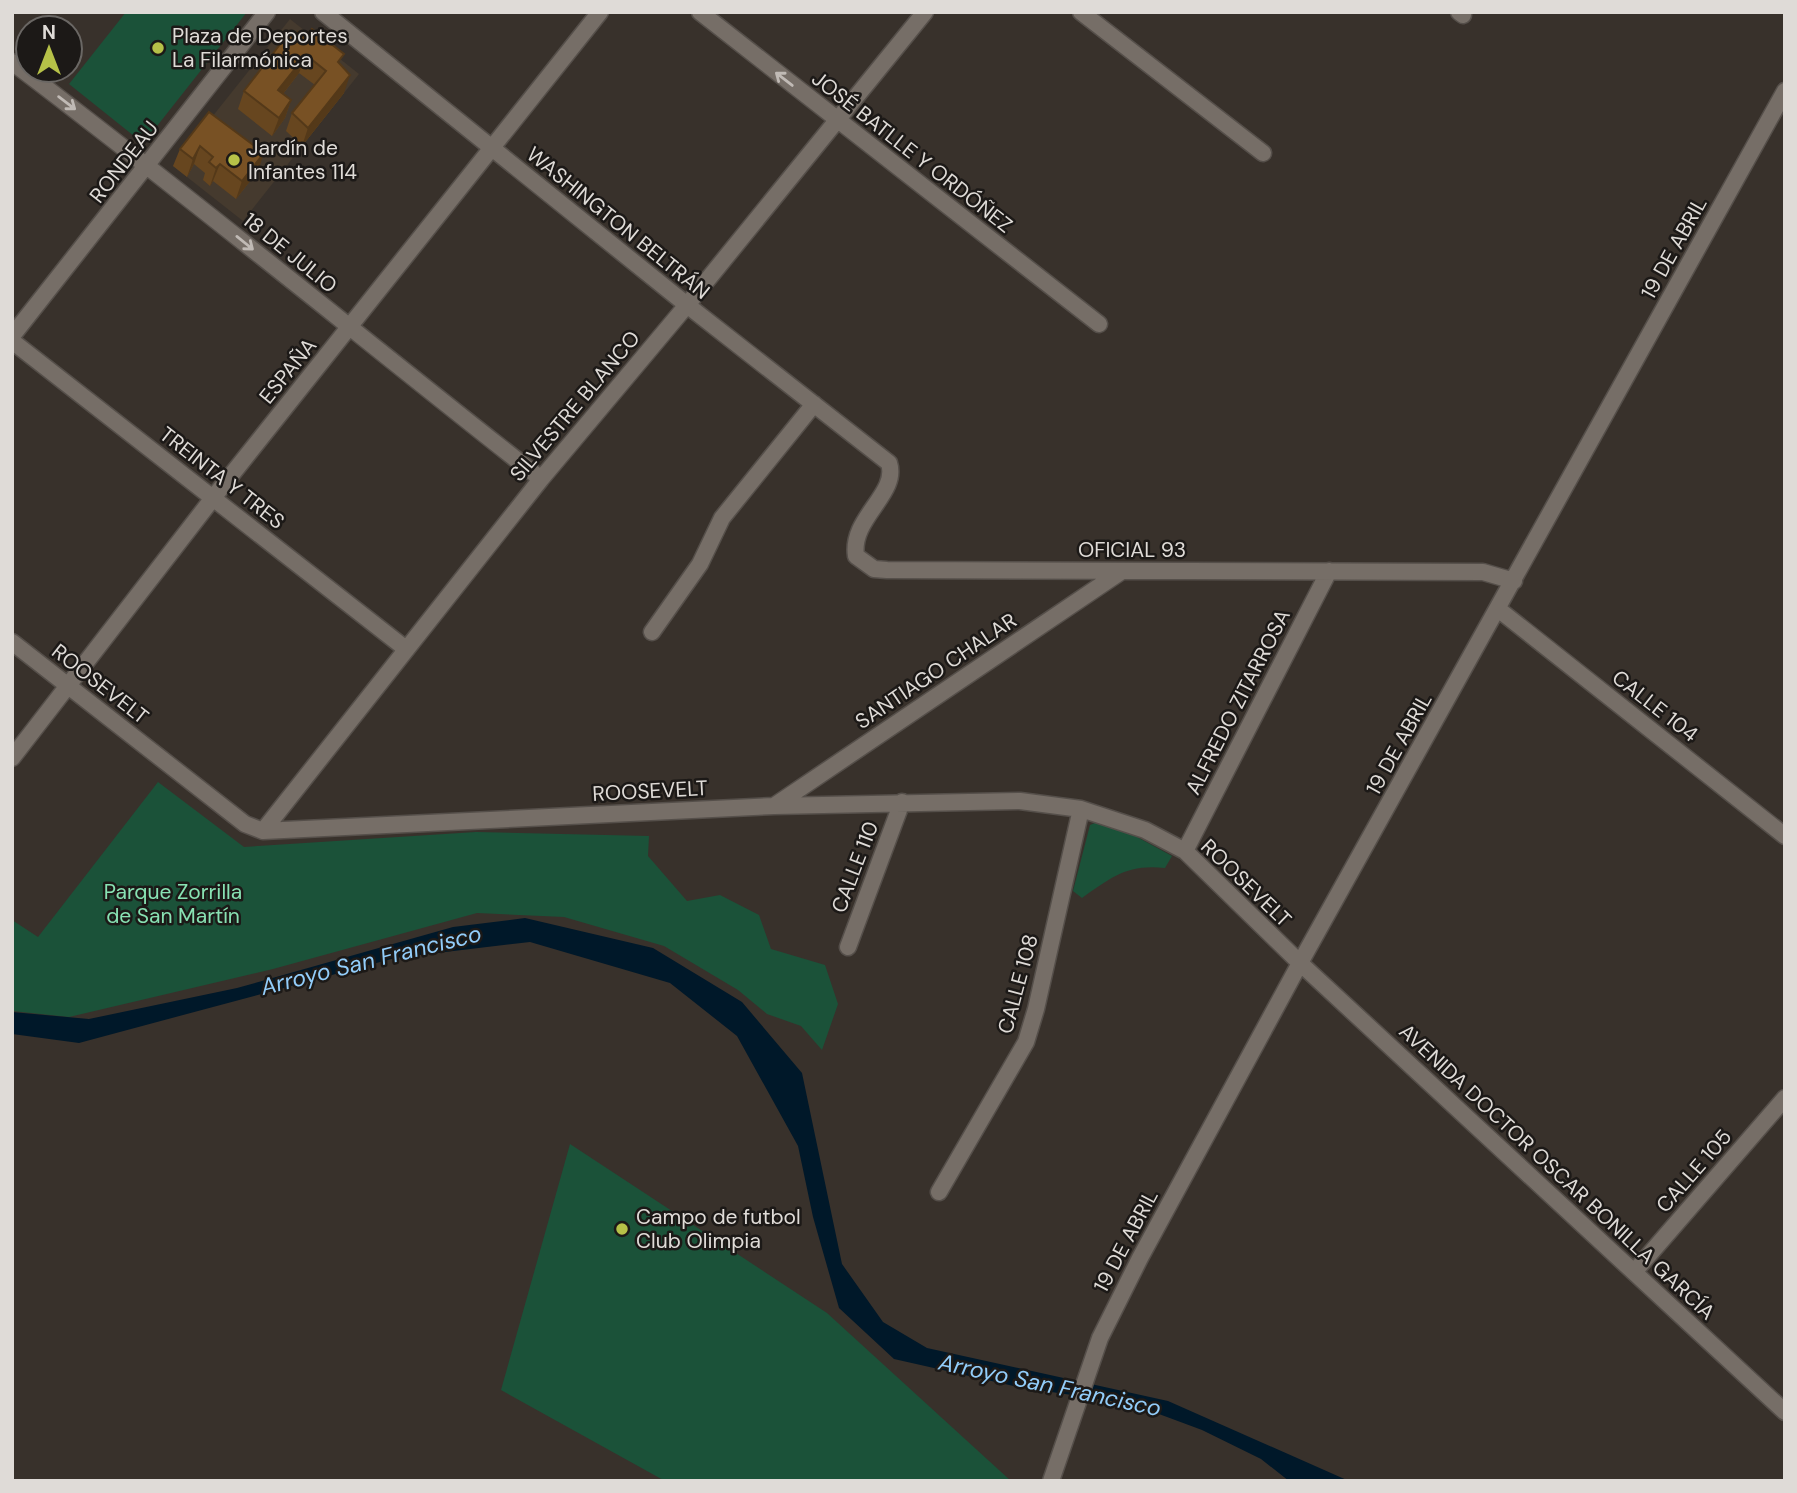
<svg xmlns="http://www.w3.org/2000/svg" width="1797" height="1493" font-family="'DM Sans',sans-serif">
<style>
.built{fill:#453a2e}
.green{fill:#1b5239}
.water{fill:#001829}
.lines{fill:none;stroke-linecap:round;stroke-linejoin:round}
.minor-casing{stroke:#554f4a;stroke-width:19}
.minor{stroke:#766e67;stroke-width:16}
.wall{fill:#67461f}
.shaded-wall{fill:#543919}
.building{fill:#785124;stroke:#543919;stroke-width:2}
.oneway{stroke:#c0bab5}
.poi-dot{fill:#b6c148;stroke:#1c1917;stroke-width:2.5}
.labels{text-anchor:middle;stroke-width:5;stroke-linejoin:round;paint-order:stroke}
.poi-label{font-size:21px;fill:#dfdbd7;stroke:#1c1917;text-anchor:start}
.street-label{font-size:21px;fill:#dfdbd7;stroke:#1c1917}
.park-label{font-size:21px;fill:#88e2b3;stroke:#1c1917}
.water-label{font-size:23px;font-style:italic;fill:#92cdfa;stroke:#1c1917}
</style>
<rect width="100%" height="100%" fill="#38312b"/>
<path class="built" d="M290 19 359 74 243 221 173 166Z"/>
<path class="green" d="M126 12H247L146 140H139L69 84Z
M158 782 244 847 476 832 649 836 648 856 687 901 720 895 759 915 771 949 825 965 838 1004 822 1050 801 1026 767 1014 738 990 664 946 564 917 477 913 273 969 69 1017 12 1011V920L38 937Z
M1097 822 1126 831 1172 856 1165 868C1127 864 1112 877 1082 898L1073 891 1090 825Z
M570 1144 827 1313 1011 1481H665L501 1390Z"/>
<path class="water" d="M525 918 653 948 742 1002 802 1073 842 1264 883 1322 927 1348 1168 1401 1349 1481H1289L1261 1459 1202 1430 1132 1404 1018 1387 894 1359 839 1308 813 1217 798 1146 737 1036 670 983 530 942 395 958 79 1043 12 1034V1012L89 1019 237 988 453 927Z"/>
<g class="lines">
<defs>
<path id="minor" d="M323 12 687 305 889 463C899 494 850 518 856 556L874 569 887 570 1483 572 1514 581
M700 12 1099 324
M1081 12 1263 153
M1459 12 1463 15
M12 62C191 197 364 340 541 479
M12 336 267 12
M12 341 406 649
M1498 609 1785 836
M652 632 700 564 722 518 814 404
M12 642 245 824 263 831 774 806 1020 801 1081 809 1145 830 1185 851 1300 963 1785 1412
M12 758 213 498 600 12
M774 806 1122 571
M263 831 541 479 687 305 925 12
M1185 851 1329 571
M848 947 902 802
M939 1192 1026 1042 1036 1009 1081 809
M1635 1271 1785 1098
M1051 1481 1100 1338 1140 1258 1300 963 1785 91"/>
</defs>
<use href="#minor" class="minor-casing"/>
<use href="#minor" class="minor"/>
</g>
<path class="wall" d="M294 38 341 65 344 93 302 146 286 131 292 113 315 85 299 73 283 94 291 100 285 118 272 136 238 109 244 91Z
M209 112 258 171 236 199 213 181 210 186 203 180 205 173 194 164 187 177 173 166 180 149Z"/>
<path class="shaded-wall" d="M306 55 299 73 272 108 278 90Z
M350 75 344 93 302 146 308 128Z
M291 100 285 118 272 136 279 118Z
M200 146 194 164 187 177 193 159Z
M264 153 258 171 236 199 242 181Z
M220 164 213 181 210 186 216 168Z"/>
<path class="building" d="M312 29 344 54 338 62 350 75 308 128 292 113 326 71 306 55 278 90 291 100 279 118 244 91 288 34 294 38 298 32 305 38Z
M209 112 264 153 242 181 220 164 216 168 209 162 213 157 200 146 193 159 180 149Z"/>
<defs><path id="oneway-shaft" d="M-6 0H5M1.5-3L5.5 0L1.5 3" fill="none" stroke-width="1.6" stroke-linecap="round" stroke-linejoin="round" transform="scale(1.75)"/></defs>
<g class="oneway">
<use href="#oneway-shaft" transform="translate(784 79) rotate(-142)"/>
<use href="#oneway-shaft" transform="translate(67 103) rotate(37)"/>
<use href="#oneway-shaft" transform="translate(245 243) rotate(39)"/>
</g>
<g class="poi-dot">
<circle cx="158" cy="48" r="7"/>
<circle cx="234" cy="160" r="7"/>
<circle cx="622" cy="1229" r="7"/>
</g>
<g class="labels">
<g class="poi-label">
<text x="172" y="43">Plaza de Deportes<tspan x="172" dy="24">La Filarmónica</tspan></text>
<text x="248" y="155">Jardín de<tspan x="248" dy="24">Infantes 114</tspan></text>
<text x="636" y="1224">Campo de futbol<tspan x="636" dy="24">Club Olimpia</tspan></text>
</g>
<g class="street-label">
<text transform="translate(912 152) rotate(38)" y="7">JOSÉ BATLLE Y ORDÓÑEZ</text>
<text transform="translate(124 162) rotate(-52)" y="7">RONDEAU</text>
<text transform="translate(618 223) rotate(39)" y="7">WASHINGTON BELTRÁN</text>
<text transform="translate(1674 248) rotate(-61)" y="7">19 DE ABRIL</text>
<text transform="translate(290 253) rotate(39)" y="7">18 DE JULIO</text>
<text transform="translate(288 371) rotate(-51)" y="7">ESPAÑA</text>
<text transform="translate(575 406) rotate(-50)" y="7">SILVESTRE BLANCO</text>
<text transform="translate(222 478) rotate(38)" y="7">TREINTA Y TRES</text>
<text x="1132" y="557">OFICIAL 93</text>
<text transform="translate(936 671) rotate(-34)" y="7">SANTIAGO CHALAR</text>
<text transform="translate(100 684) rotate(38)" y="7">ROOSEVELT</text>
<text transform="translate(1238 702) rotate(-63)" y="7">ALFREDO ZITARROSA</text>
<text transform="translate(1655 706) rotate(38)" y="7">CALLE 104</text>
<text transform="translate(1399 744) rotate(-61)" y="7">19 DE ABRIL</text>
<text transform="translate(650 791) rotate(-3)" y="7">ROOSEVELT</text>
<text transform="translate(855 867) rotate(-69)" y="7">CALLE 110</text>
<text transform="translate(1246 883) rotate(44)" y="7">ROOSEVELT</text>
<text transform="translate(1018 984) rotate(-75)" y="7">CALLE 108</text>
<text transform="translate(1694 1171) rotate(-49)" y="7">CALLE 105</text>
<text transform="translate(1557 1172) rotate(43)" y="7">AVENIDA DOCTOR OSCAR BONILLA GARCÍA</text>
<text transform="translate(1126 1241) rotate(-62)" y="7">19 DE ABRIL</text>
</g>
<g class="park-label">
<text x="173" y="899">Parque Zorrilla<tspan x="173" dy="24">de San Martín</tspan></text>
</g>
<g class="water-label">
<text transform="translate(371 960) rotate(-14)" y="8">Arroyo San Francisco</text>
<text transform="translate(1050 1385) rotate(12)" y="8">Arroyo San Francisco</text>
</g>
</g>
<rect width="1797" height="1493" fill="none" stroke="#dfdbd7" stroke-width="28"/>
<g transform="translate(49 49)"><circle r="33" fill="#1c1917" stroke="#6a6764" stroke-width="2"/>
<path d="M0-5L12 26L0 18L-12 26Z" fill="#b6c148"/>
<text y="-10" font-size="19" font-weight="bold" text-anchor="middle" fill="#dfdbd7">N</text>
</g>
</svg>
